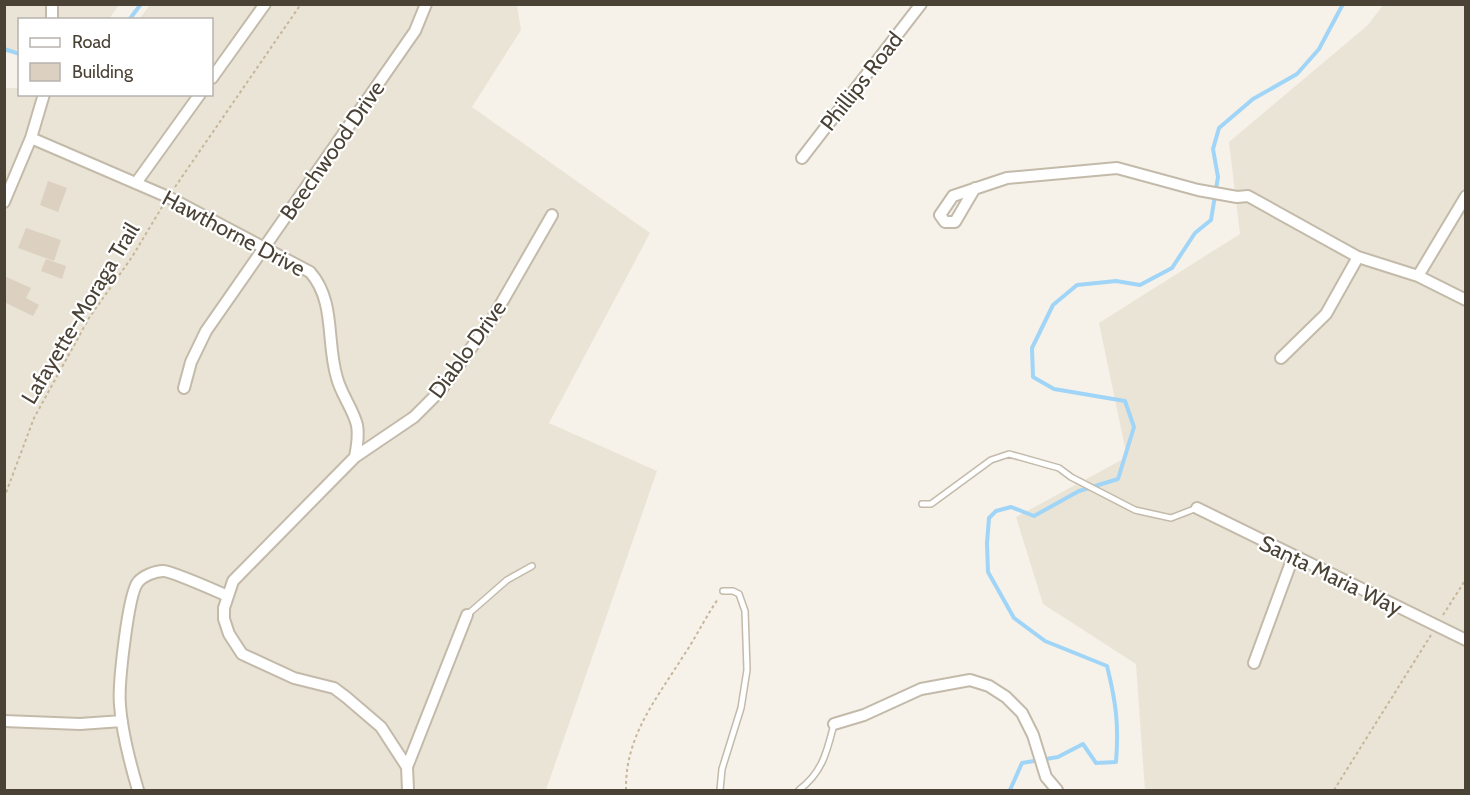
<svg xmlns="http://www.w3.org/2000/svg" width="1470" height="795" font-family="Cabin,sans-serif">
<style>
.residential{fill:#eae4d6}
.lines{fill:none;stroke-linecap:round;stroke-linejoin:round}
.stream{stroke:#a0d5f8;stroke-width:4}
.building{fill:#dcd0c0}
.lane-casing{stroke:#c3baaa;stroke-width:8}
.street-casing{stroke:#c3baaa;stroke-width:14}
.path{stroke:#c6b69a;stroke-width:2;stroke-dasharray:3 3;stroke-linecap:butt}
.lane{stroke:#fff;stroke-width:5}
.street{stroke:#fff;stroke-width:10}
.labels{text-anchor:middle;stroke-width:4.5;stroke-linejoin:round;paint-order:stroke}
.street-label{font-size:22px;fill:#4b4236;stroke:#fff}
</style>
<rect width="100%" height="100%" fill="#f6f2e9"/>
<path class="residential" d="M5 5H119L109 19 20 20 19 49 5 53Z
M150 5H517L521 30 472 107 650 233 549 423 657 471 546 790H5L4 88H19L20 94H212V20L139 19Z
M1383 5H1465V790H1145L1136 664 1043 604 1016 517 1127 457 1099 323 1240 234 1229 142 1368 25Z"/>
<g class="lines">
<path class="stream" d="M129 20 141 4
M4 49 20 54
M1010 790 1022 763 1058 757 1083 744 1096 763 1116 762C1119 725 1116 702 1107 666L1045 641 1014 618 988 572 987 543 989 518 996 511 1011 507 1034 516 1079 491 1118 479 1134 427 1125 401 1054 389 1033 377 1032 348 1053 305 1077 285 1116 281 1140 285 1172 268 1195 233 1211 220 1218 177 1213 149 1219 128 1253 99 1297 74 1319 49 1343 4"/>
</g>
<path class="building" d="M48 181 67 188 58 212 40 205Z
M26 228 61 240 54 261 18 248Z
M46 259 66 266 62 279 41 271Z
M4 276 31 288 26 298 39 305 33 316 4 302Z"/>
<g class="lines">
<defs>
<path id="lane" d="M922 504H931L991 460 1009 454 1059 468 1071 477 1135 510 1171 518 1197 508
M467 615 507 580 532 566
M720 790 722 769 741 708 747 670 745 611 739 594 733 591H723
M799 790C823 772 827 751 834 724"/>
<path id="street" d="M52 4V20
M212 78 265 4
M31 138 168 197 310 272C336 301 326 343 337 378 341 394 353 409 357 425 359 436 357 447 355 457
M802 158 921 4
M136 183 200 94
M975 188 955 222H945L940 215 953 196 1007 178 1117 168 1198 190 1237 197 1248 196 1358 257 1418 276 1466 300
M4 202 31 138 44 94
M1418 276 1466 196
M1281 358 1326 314 1358 257
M184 388 191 362 206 331 415 31 426 4
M1197 508 1466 640
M1254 663 1293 557
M4 721 80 724 122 721
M834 724 864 715 921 689 970 680 989 686 1006 697 1022 713 1033 735 1046 777 1057 790
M407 767 467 615
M138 790C130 763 122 734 120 705 118 686 128 594 138 582 143 576 155 571 163 571 172 571 216 591 228 596
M408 790 407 767 381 727 346 697 334 688 294 678 242 654 229 634 224 619V608L233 581 355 457 414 417 441 390 494 316 552 215"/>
</defs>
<use href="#lane" class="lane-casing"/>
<use href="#street" class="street-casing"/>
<path class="path" d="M175 187 301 4
M4 498 34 418 89 318 132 257 162 207
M1443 615 1466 579
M626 790C625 737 655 701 682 658 695 639 705 618 718 599
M1334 790 1431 635"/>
<use href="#lane" class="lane"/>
<use href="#street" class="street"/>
</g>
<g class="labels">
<g class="street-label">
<text transform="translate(861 81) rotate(-52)" y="8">Phillips Road</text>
<text transform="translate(332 150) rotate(-55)" y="8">Beechwood Drive</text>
<text transform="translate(234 233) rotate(28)" y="8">Hawthorne Drive</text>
<text transform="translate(80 313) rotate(-59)" y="8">Lafayette-Moraga Trail</text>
<text transform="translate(467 349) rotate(-54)" y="8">Diablo Drive</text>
<text transform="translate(1331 575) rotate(26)" y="8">Santa Maria Way</text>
</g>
</g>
<rect width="1470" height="795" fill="none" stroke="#4b4236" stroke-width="12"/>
<rect x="18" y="18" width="195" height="78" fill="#ffffff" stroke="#b7b3af" stroke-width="1.5"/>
<rect x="30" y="38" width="30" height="9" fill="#ffffff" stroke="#b7b3af" stroke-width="1.5"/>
<text x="72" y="48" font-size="18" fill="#4b4236">Road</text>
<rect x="30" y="63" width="30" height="18" fill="#dcd0c0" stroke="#b7b3af" stroke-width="1.5"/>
<text x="72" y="78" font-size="18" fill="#4b4236">Building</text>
</svg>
